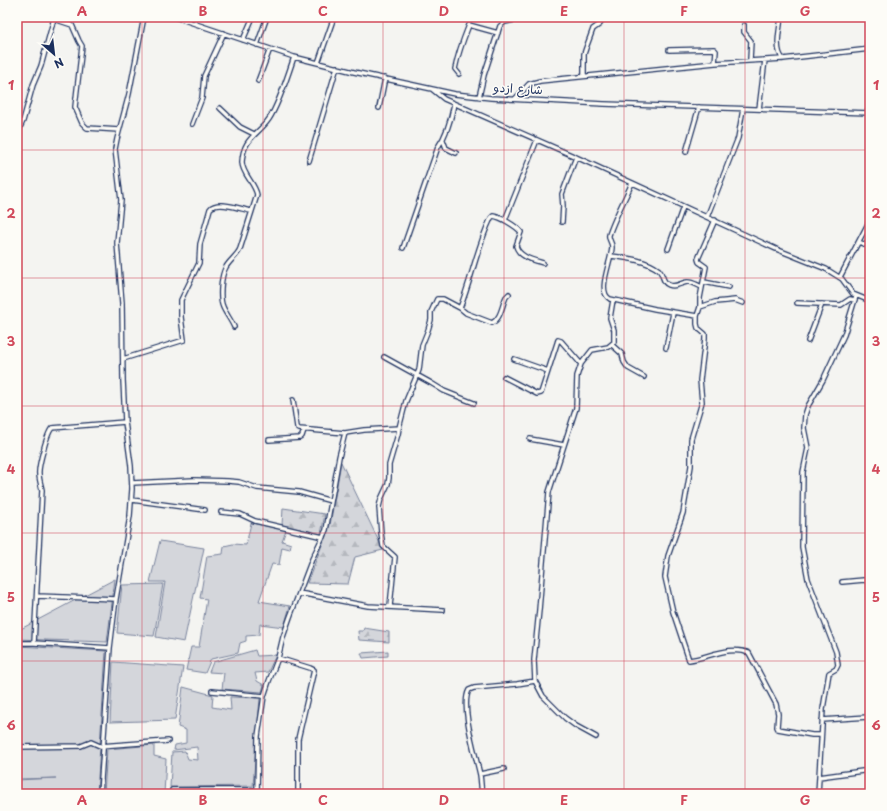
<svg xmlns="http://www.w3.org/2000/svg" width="887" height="811" font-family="'Playpen Sans','Playpen Sans Arabic',sans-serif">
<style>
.grass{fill:#d4d6db;stroke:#78829c}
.forest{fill:url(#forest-firs);stroke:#78829c}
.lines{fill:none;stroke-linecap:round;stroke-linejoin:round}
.minor-casing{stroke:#1b2f5e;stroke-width:6}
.minor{stroke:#fdfcf7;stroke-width:3.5}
.grid{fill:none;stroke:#d1495b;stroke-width:1;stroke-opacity:0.55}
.labels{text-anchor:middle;stroke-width:3;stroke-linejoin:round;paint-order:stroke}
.street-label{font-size:12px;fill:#1b2f5e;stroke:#fdfcf7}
.neatline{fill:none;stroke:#d1495b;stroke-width:1.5}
.grid-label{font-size:13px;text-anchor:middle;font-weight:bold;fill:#d1495b}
</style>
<defs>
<pattern id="forest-firs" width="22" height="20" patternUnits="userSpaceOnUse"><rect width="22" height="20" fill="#d4d6db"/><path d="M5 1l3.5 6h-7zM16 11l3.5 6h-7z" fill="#b5b8be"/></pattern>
</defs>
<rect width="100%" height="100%" fill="#f4f4f1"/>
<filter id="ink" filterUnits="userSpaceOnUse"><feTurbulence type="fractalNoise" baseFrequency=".025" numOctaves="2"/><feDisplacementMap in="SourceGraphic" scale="8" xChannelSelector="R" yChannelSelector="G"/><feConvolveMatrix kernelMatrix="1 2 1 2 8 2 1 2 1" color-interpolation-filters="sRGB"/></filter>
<g filter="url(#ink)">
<path class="grass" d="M251 523 286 530 282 541 291 544 290 549 282 547 279 565 272 564 259 601 290 606 284 627 260 624 259 635 246 636V641L240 643 238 653 211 659 205 673 186 670 191 647H199L207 599 200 598 207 556 223 554 224 546 233 544 246 545Z
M160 541 204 548 184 642 156 637 165 582H150Z
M115 579 107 642 17 639V631Z
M163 584 154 636 117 633 122 585Z
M17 646 106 651 97 794H17V780L56 778 17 779Z
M255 650 257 656 276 655 268 672 255 673 257 681 264 685 262 692 222 689 224 673 209 672 213 662Z
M388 651V656L363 658 361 653Z
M113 662 183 667 175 720 110 722Z
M183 687 213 695 212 707 231 710 230 697 260 698 253 786 170 787 172 752 185 751 188 759 198 760 197 747 174 750 175 745 186 743V730L178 727Z
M154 745V756L166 759 164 794H104L107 749Z"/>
<path class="forest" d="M341 462 383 550 355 557 348 584 307 583 330 525Z
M283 508 325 514 321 534 282 525Z
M364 628 389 632V642L359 640 358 631H363Z"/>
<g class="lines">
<defs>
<path id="minor" d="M175 17 294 57 354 72 455 94 491 98 604 104 870 113
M781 17C780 29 774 49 783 59
M54 19 72 25 79 41 82 46 75 107 82 123 87 128 119 130
M744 25V32L751 41 750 60
M243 40 253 17
M257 45 267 17
M669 50 714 49 716 51 715 63
M318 63 334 17
M459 74 455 69C458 53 463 40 469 25L498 33
M584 76V54L586 48 593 29 600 24 604 17
M258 81 270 49
M433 90 444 99 576 157 776 249 826 269 842 279 853 294 870 301
M479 97 484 75 500 26 505 22 514 20 516 17
M515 99 529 84 540 81 715 63 783 59 870 49
M220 108 240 127 254 134
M379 108 385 78
M759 109 765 60
M192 124 202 98 204 76 224 33
M17 134 23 121 33 85 41 66 54 18
M443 140 446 148 456 153
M686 152 699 107
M309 161 337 67
M632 183C625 199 614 219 609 235 608 239 612 242 612 247 612 260 596 292 610 299L655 309 697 316
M707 217 738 138 743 109
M505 220 537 140
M562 222 563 206 562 194 576 157
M859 242 870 247
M403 248 438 147C447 134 451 120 454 104
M668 249 683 207
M611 256C627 258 646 260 659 270 664 275 662 283 669 285 676 288 680 283 687 282 691 281 697 285 702 287
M840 277 870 220
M704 282 729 287
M743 303 735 300 726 301 715 302 700 307 697 316V324L698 328 705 334V339L700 380 702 402 691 439V466L683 513 668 556 665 577 673 612 689 660C707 658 731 645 749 653L776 704 778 714 777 727 778 729 812 735H821
M797 303 841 305 850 299 855 300
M700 307V298L706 267 699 262 698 259 715 220
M460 308 466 313 492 323C501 319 502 305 506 297L509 294
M234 327C231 320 226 314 223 307 219 298 221 275 226 267 230 260 237 256 240 249L257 195C255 183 242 174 242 162 243 138 258 135 269 119 279 104 288 75 294 57
M808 341 822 304
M612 345 622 354 624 362 628 368 644 377
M666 348 673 313
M384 357 431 383 444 391 474 403
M123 359 184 340 181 317V300L199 263 200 244 210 209C217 200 241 209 251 211
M514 359 548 371
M504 377 537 394 541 393 558 340 561 341 581 364
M293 400 297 427 299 429 345 433
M530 439 564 445
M269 440 300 438 302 436 304 430
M132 483 194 480 228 481 239 482 257 488 299 492 331 501
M132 500 205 510
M221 512 240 514 255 521 323 537
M842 582 864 580 870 582
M299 593 368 606 443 610
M37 596 116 599
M390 606 395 557 383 546 381 533 379 507 381 499 388 484 389 478V465L398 434 399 428
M17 643H34
M110 648 34 643 42 490C41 485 39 479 39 474 38 467 47 433 52 428L125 422
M278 658 310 668 314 670 298 739V794
M212 691 264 696
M822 720 868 717
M596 737 576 726 565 718 543 696 535 681 534 660 539 610 549 492 576 408 577 376 581 364 592 350 608 347 614 342V330L610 318 613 300
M17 747 81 746 91 742 100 746 168 741
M480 774 504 769
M819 777 870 770
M172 790H257
M100 794 110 648 116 599 130 516 132 489 131 466 125 422 123 380 122 303 117 243 121 200 115 149 117 139 129 94 144 17
M257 794 258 736 264 696 269 681 278 658 283 637 290 617 312 559 326 530 339 457 345 433 364 430 399 428 406 401 419 370 422 345 428 330 431 320V312L437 299H443L460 308C472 278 477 247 491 218L493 216C501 217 516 226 521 232L516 246C519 257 533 260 543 263
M482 794C481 788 481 781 480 775 476 756 460 706 469 690L474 688 517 684 535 681
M818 794 823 709 829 673 836 669 838 665 836 652 808 579 802 547 803 472 808 448 804 428 805 415 808 406 823 380 844 335 856 296"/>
</defs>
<use href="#minor" class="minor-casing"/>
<use href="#minor" class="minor"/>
</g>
</g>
<path class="grid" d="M142 17V794M263 17V794M383 17V794M504 17V794M624 17V794M745 17V794M17 150H870M17 278H870M17 406H870M17 533H870M17 661H870"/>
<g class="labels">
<g class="street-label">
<text transform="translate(518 89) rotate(3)" y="4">شارع ازدو</text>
</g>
</g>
<rect width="887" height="811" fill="none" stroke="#fdfcf7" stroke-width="44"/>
<g transform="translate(54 54) rotate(152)" stroke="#fdfcf7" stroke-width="3" paint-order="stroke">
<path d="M0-3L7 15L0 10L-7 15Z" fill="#1b2f5e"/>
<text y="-6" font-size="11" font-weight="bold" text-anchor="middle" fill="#1b2f5e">N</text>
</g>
<rect x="22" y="22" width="843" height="767" class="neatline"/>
<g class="grid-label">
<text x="82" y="16">A</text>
<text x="203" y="16">B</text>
<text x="323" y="16">C</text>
<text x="444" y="16">D</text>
<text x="564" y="16">E</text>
<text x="684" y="16">F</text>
<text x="805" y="16">G</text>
<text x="11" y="90">1</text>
<text x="876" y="90">1</text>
<text x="11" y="218">2</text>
<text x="876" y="218">2</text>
<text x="11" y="346">3</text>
<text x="876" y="346">3</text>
<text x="11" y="474">4</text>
<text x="876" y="474">4</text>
<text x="11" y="602">5</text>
<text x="876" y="602">5</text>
<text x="11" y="730">6</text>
<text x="876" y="730">6</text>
<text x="82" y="805">A</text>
<text x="203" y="805">B</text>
<text x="323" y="805">C</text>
<text x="444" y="805">D</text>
<text x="564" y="805">E</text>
<text x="684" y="805">F</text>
<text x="805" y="805">G</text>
</g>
</svg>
